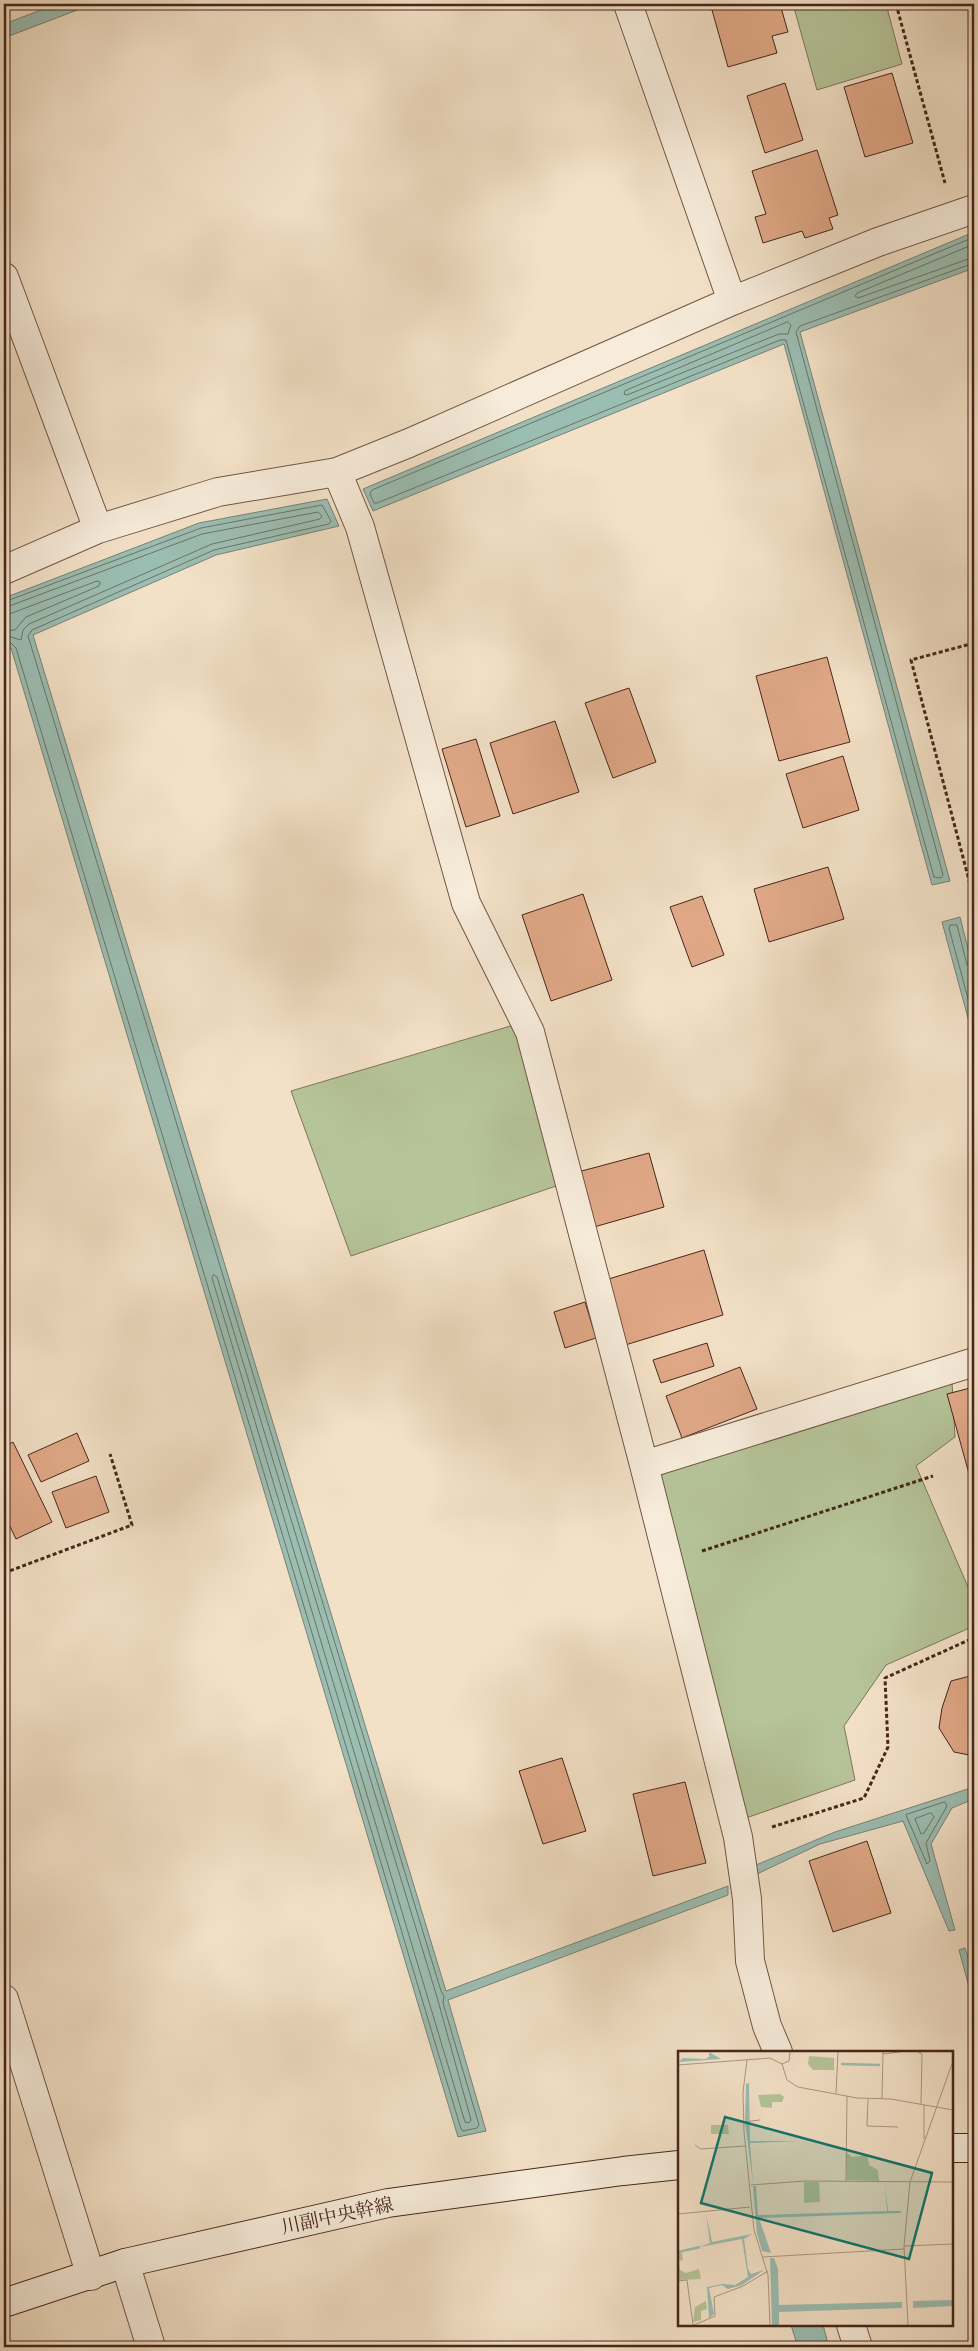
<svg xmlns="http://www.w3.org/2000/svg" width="978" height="2351" font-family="'IM FELL Double Pica','Noto Serif JP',serif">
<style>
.green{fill:#b6c499;stroke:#7e765a}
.water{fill:#9bbeb3;stroke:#798276}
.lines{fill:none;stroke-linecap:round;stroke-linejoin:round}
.shore{stroke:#717266;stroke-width:1}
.building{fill:#e1a988;stroke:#47271a}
.street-casing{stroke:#725645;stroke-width:30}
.secondary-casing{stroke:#47271a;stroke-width:30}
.path{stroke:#47271a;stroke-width:3;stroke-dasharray:4 2.5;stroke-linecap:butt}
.street{stroke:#f7ecdb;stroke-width:28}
.secondary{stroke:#f7ecdb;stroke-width:28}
.labels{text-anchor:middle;stroke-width:5;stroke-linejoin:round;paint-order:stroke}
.street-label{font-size:19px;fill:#47271a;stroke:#f7ecdb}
.inset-river{fill:none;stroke:#9bbeb3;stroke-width:2.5}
.inset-road{fill:none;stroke:#ae9782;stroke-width:1}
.view{fill:#0f766e;fill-opacity:0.15;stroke:#0f766e;stroke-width:2.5}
.inset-edge{fill:none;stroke:#47271a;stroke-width:2.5}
</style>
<rect width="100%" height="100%" fill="#f3e1c7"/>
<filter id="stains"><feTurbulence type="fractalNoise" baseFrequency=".004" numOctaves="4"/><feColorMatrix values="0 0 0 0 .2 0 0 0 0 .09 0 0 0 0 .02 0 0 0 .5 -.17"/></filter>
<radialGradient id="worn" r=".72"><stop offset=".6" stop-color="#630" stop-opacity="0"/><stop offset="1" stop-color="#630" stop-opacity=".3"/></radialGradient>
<path class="green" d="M793 4H886L902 64 817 90Z
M514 1025 559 1185 351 1256 291 1091Z
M952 1382 955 1437 916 1466 974 1601V1626L886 1665 844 1726 855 1780 746 1818 658 1472Z"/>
<path class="water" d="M57 4H93L4 38V24Z
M974 232V268L800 332 950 881 932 885 784 344 373 511 363 489Z
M327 499 339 526 216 555 33 635 446 1991 728 1886V1895L448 2000 486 2131 458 2137 11 648 4 653V598L199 523Z
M960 917 974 972V1040L942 922Z
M974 1787V1799L952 1808 931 1844 955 1930 949 1931 903 1821 820 1844 757 1874 756 1865 835 1832Z
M965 1948 974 1975V2005L959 1950Z
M791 2325H823L829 2347H798Z"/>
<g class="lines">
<path class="shore" d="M974 237 372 490 370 494 374 503H377L780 340H786L934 877 941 878 943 875 796 332 800 326 974 263
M974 244 857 293 855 296 858 298 974 257
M788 322 791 325 788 334H779L627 395 624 394 625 391Z
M4 602 201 528 322 505 331 521 329 524 214 550 32 630 28 636 441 1991 444 1996 443 2003 479 2125 477 2128 463 2131 461 2129 16 648 11 643 4 647
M4 608 202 534 318 512 322 516 320 519 212 544 29 624 23 630 21 640 11 637 4 639
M4 616 97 581 100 582 99 586 26 617 15 630 4 631
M974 968 967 965 957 925H950L949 928 974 1021
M214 1275 217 1277 437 1997 471 2120 469 2123 465 2122 212 1278Z
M945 1802 947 1806 926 1843 930 1861 927 1864 906 1815Z
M931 1813 934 1817 924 1833 921 1834 915 1819Z"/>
</g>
<path class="building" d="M734 4H780L788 32 772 36 777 53 728 67 712 10Z
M892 73 913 143 865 157 844 87Z
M785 83 803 140 765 153 747 96Z
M817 150 838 215 829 218 833 229 805 238 802 231 763 243 755 217 766 214 752 171Z
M827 657 850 742 779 761 756 676Z
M629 688 656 762 613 778 585 703Z
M555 721 579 792 513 814 490 743Z
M476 739 500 816 466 827 442 749Z
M843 756 859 810 803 828 786 774Z
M828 867 844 919 769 942 754 889Z
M583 894 612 980 551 1001 522 915Z
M702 896 724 955 692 967 670 907Z
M649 1153 664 1207 594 1227 578 1172Z
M704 1250 723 1315 622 1346 602 1281Z
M585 1302 596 1338 565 1348 554 1312Z
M707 1343 714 1366 661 1383 653 1360Z
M740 1367 757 1409 682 1438 666 1396Z
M974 1387V1492L947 1394Z
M77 1433 89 1461 41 1482 28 1455Z
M13 1442 52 1522 16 1539 4 1514V1447Z
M96 1476 109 1512 66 1528 52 1492Z
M974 1675V1756L954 1752 939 1728 942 1708 951 1681Z
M562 1758 586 1831 543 1844 519 1771Z
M685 1782 706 1863 653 1876 633 1794Z
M867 1841 891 1913 833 1932 809 1861Z"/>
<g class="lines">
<defs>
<path id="street" d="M628 4 732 301
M4 277 98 529
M337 472 360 527 466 903 530 1032 644 1465 738 1837 747 1899 750 1961 767 2026 778 2052
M4 570 98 529 218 492 337 472 409 443 732 301 878 242 974 209
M644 1465 974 1362
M4 1999 91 2276
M125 2263 151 2347
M851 2325 858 2347"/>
<path id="secondary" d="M952 2148H974
M4 2303 125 2263 388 2203 623 2171 679 2165"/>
</defs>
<use href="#street" class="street-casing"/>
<use href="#secondary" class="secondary-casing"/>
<path class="path" d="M896 4 945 183
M974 643 911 660 974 899
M702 1551 933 1476
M4 1573 132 1525 110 1454
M772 1827 864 1798 888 1747 885 1678 971 1639"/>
<use href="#street" class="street"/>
<use href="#secondary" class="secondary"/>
</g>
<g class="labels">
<g class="street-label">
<text transform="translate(337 2215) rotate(-12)" y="7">川副中央幹線</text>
</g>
</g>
<g transform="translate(678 2051)">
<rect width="275" height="275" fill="#f3e1c7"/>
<path d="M131 5 156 7V19H135L130 13ZM102 43 106 46 104 51H94V57L83 56 80 44ZM33 74H50L51 83H33ZM168 101 174 106 189 104 191 114 200 119 201 130 169 129ZM126 131H141L142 151 126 152ZM0 201H4L5 209 1 210 2 219 8 222 21 218 23 228 0 229ZM28 250 29 258 23 260V269L15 271 17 256Z" fill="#b6c499"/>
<path d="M31 1 43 8 0 11 5 7 27 8 31 6ZM71 32 72 90H123L72 92 75 132 67 71 68 33ZM207 133 210 160H223V162L81 167 93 202 84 200 79 183 75 135H78L80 164 209 160ZM28 163 34 191 74 183 66 188 70 218 73 223 86 219 64 234 50 238 44 234 31 237 36 263 31 267 29 236 44 233 57 234 70 226 64 188 22 196 32 192ZM92 207H96L100 218 101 254 224 251V257L101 261V274H94ZM275 249V255L235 257V250Z" fill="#9bbeb3"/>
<path class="inset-river" d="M163 13 202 14M0 201 22 196"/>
<path class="inset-road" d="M240 1 244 3 243 53M205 3 222 1M69 9 65 41 66 81 76 179 90 224 92 274M104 13 111 10 112 1M0 14 92 7 104 13 109 29 120 36 179 47 213 48 275 59M158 42 160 1M190 48 189 75 220 76M204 48 205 1M65 71 82 69M246 88V54M17 94 23 98 67 95M168 130 169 45M73 134 127 130 275 131M0 163 72 156M226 195 275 193M85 206 226 198M0 230 9 229 15 274M16 274 37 265 36 246 65 235 90 220M230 274 226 195 232 131 275 10"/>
<path class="view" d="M47 66 254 122 231 208 23 152Z"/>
<rect width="275" height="275" class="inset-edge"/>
</g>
<rect width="978" height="2351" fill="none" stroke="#f3e1c7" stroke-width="20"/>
<rect x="5" y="5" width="968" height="2341" fill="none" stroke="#47271a" stroke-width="2.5"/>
<rect x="10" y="10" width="958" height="2331" fill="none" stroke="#47271a"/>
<rect width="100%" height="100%" filter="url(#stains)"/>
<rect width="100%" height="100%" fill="url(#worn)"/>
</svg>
